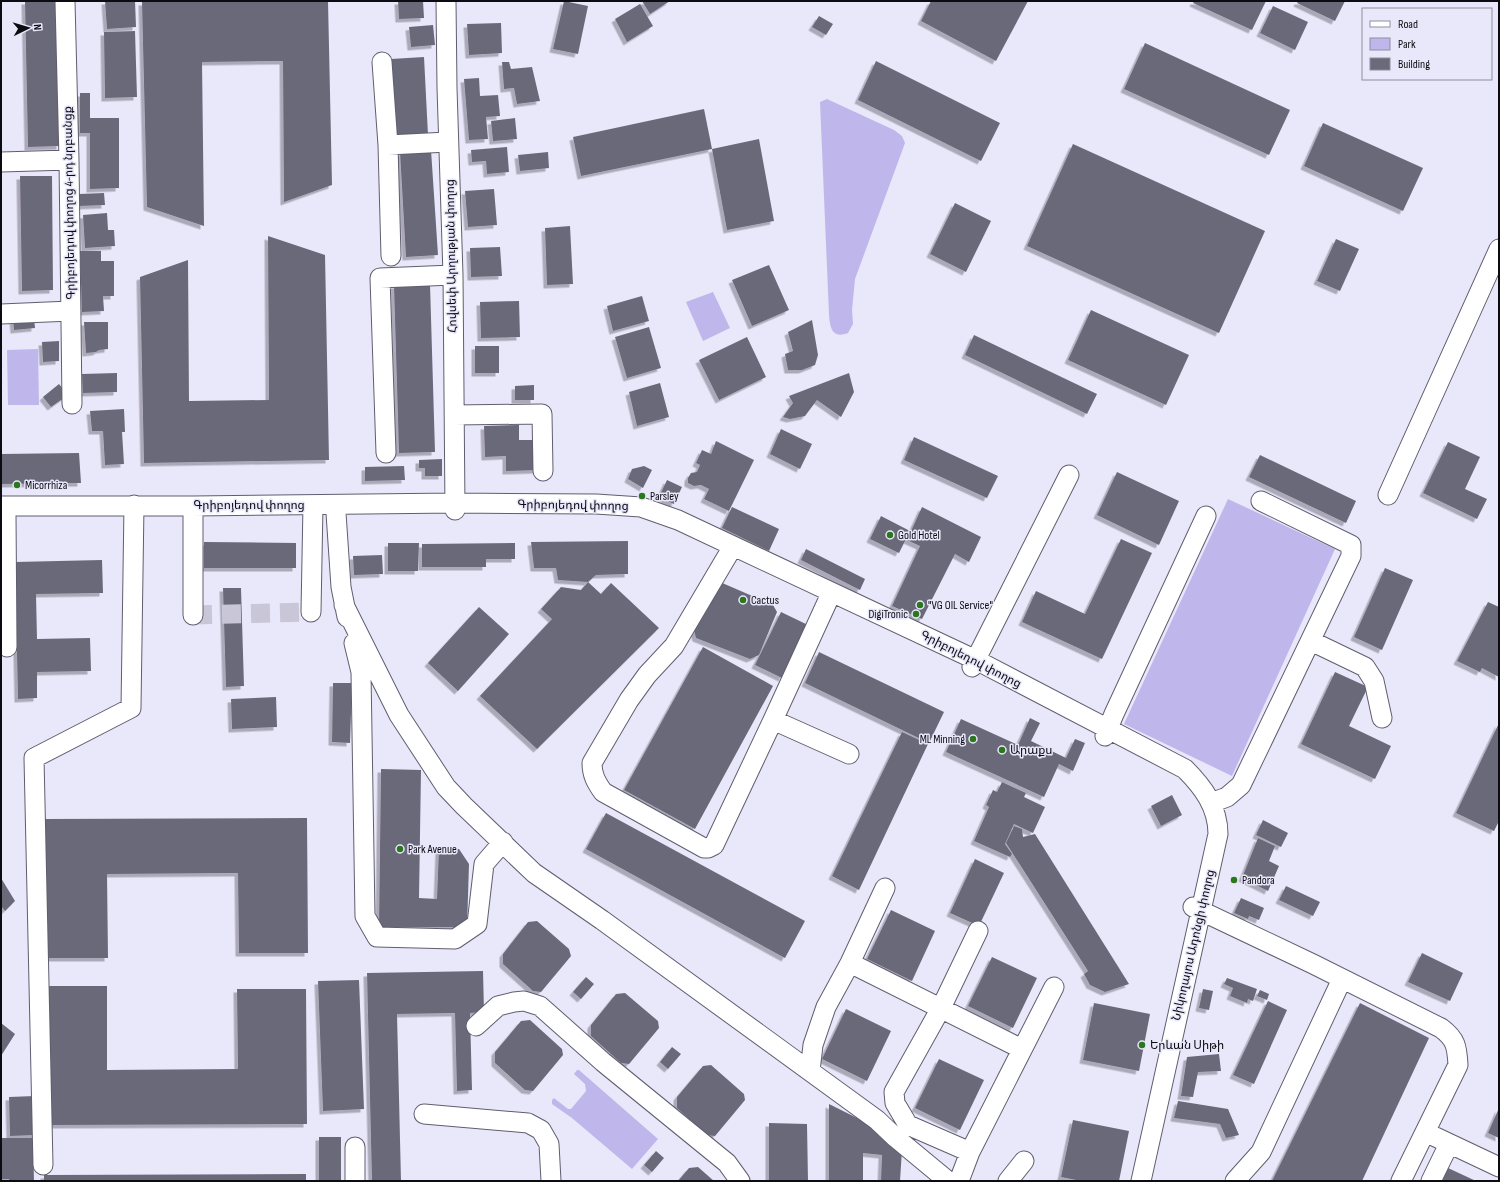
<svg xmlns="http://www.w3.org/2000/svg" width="1500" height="1182" font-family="'Sofia Sans Condensed','Noto Sans Armenian',sans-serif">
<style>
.green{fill:#bfb7ec}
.building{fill:#6b697a;filter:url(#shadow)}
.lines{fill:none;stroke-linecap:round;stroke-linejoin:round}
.minor-tunnel{stroke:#c8c6d7;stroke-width:19;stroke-dasharray:19 10;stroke-linecap:butt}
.minor-casing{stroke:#605e6e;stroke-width:21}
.minor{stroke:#fff;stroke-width:19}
.poi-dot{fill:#2a771e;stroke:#e9e7fa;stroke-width:1.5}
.labels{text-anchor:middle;stroke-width:3;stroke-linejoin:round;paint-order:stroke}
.street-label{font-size:12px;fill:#0b0b11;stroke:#e9e7fa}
.poi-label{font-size:12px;fill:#0b0b11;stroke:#e9e7fa;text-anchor:start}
</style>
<defs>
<filter id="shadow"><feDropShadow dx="-3.5" dy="3.5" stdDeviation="0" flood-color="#0004"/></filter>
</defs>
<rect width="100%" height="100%" fill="#e9e7fa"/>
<path class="green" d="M827 99 894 130 902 136 905 143 855 279 852 310 853 324 848 333C832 339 830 328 829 315L820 102Z
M713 292 730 328 703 341 686 302Z
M38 349 39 405H8L7 350Z
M1228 499 1335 549 1232 776 1124 724Z
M577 1070H579L658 1139 632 1169 572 1118 552 1104V1100L554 1098 568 1109H571L586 1091 585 1084 574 1074Z"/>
<path class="building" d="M25 1H56L60 146 28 147Z
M105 1H135L136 27 107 29Z
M211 1H328L332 185 284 202 283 61 202 62 204 226 147 207 142 2Z
M398 1H423L424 18 399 19Z
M564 1 588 6 578 54 553 49Z
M642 1H670L650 14Z
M931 1H1028L996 61 921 21Z
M1194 1H1266L1252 30 1193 3Z
M1298 1H1345L1335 21 1297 3Z
M640 4 653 26 627 42 615 19Z
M1273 6 1308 22 1295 50 1260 33Z
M819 16 833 24 826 35 812 27Z
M501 23 502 53 469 55 467 24Z
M433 25 435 45 411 47 409 27Z
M135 31 137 97 105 98 104 32Z
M1145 43 1290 110 1269 155 1124 89Z
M424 57 428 135 396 137 391 59Z
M876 61 1000 123 981 161 858 100Z
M502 62H509L511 69 532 67 540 101 517 104 514 88 504 89Z
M479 78 480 96 498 95 500 116 486 117 488 139 469 140 464 79Z
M80 93H90V118H119V188L90 189V133H80Z
M704 109 712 149 581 176 573 137Z
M515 118 517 139 493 141 491 121Z
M1323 123 1423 168 1403 211 1304 166Z
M759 139 774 221 727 230 712 149Z
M1073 144 1265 231 1219 333 1027 246Z
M507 147 509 172 487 174 486 161 472 162 471 150Z
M431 150 438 255 406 257 400 152Z
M548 152 549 168 520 171 518 155Z
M20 176H52L53 290 22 291Z
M494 189 497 225 468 227 465 191Z
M104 193 105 205 79 206V194Z
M955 203 991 221 966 272 930 254Z
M107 213 108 230H114L115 246 85 248 83 215Z
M570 226 573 284 547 285 545 228Z
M268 236 325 255 329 460 144 463 140 277 188 260 189 401 269 400Z
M1336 239 1359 249 1340 291 1317 281Z
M500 247 502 276 471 277 470 248Z
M80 251H101V261H114V296H103L104 311 82 312Z
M769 265 789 310 752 326 732 280Z
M430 284 435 452 399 453 394 285Z
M642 296 649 321 613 331 607 306Z
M519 301 520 337 481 338 480 302Z
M1091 310 1189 355 1166 405 1068 360Z
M34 318 35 328 14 330 13 319Z
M812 320 818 355 815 365 802 370H788L785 354 793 351 788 332Z
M84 322H108V349L99 350 96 352 86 353Z
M649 327 661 368 627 378 615 337Z
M974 335 1097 394 1087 414 965 355Z
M747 337 766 377 719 400 699 360Z
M59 341V361L43 362 42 342Z
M475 346H499V373H475Z
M117 373V392L83 393 82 374Z
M849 373 854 392 841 417 817 400 805 416 790 419 783 417 793 403 789 396Z
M660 383 669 417 637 426 629 392Z
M59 384 68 395 51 407 43 397Z
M534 385V400H515V386Z
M124 409 125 432H122L124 464 105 465 103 431H92L90 411Z
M519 425V440H538L539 470 506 471V456L485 457 484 426Z
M781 429 812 444 800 469 770 454Z
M914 437 998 476 987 498 904 460Z
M716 441 754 460 729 511 704 499 709 489 701 485 694 486 688 483V478L691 473 697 472 700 465 696 463 702 450 711 454Z
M1448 442 1480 457 1465 489 1487 499 1477 519 1423 493Z
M79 453 81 483 1 484V454Z
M1260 455 1356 501 1346 523 1249 477Z
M442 459V476H425V468H419V460Z
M404 466 405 480 365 481V467Z
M644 466 652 470 643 488 628 479 632 469Z
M1117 472 1179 501 1159 545 1097 515Z
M667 480 682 487 674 504 659 497Z
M732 507 779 529 769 551 722 528Z
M922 507 981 537 969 562 955 554 922 619 892 606 920 546 907 540Z
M881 516 910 531 899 553 870 539Z
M1121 539 1152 553 1102 659 1022 622 1036 591 1085 614Z
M628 541V574L596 575 588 582 558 580 556 568H534L531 542Z
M204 542 296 543V568H204Z
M388 543H419L418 571H388Z
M515 543V559H486V567H422V544Z
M806 549 865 579 860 590 801 560Z
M382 555 383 574 354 575 353 556Z
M102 560 103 593 36 594 37 639 90 638 91 671 37 672V698L18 699 15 562Z
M1385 568 1413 580 1382 650 1354 637Z
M588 582 601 594 611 583 659 628 537 749 480 696 552 619 541 609 561 587 581 590Z
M720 582 773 605 777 612 759 655 750 659 696 638 694 630Z
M223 588H241L244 686 226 687Z
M1488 602 1499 607V677L1482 668 1480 672 1457 661Z
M479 607 509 634 458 691 428 663Z
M781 612 808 625 782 678 755 665Z
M703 647 773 686 695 829 624 790Z
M819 652 944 712 929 743 805 683Z
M1335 672 1368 687 1349 726 1391 746 1375 779 1301 744Z
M333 683H352L350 743 332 742Z
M276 697 277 727 232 729 231 699Z
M1030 718 1040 723 1031 741 1066 758 1075 739 1085 743 1073 771 1059 764 1044 797 946 752 961 719 1018 745Z
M1499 723V821L1494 831 1456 813Z
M902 732 928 744 859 890 832 876Z
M381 769 421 770 419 898 437 899 439 848 459 849 469 864 467 927H379Z
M1002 782 1026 793 1024 797 1045 807 1033 833 1014 824 1005 844 1012 854 1010 857 974 841 989 807 986 805 993 790 997 792Z
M1172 795 1182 815 1161 826 1151 806Z
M606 813 805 921 785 958 586 849Z
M307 818 308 953H239L238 873 107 874 108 958H46L45 819Z
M1263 820 1288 833 1281 847 1256 835Z
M1014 826 1022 829 1023 837 1035 834 1129 984 1105 992 1090 985 1084 974 1088 971 1006 843Z
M1258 838 1275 846 1269 861 1279 866 1268 891 1242 878Z
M975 859 1004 873 979 926 950 913Z
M1 878 15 901 5 911 1 906Z
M1286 886 1320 902 1313 916 1279 900Z
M1241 898 1264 908 1259 920 1249 916 1248 919 1234 913Z
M891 910 935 931 912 981 867 959Z
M537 921 569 949 571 956 541 992 533 991 503 964V954L528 922Z
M1422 953 1463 973 1450 1001 1408 982Z
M992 957 1037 978 1013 1028 968 1006Z
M483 971 484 1012 470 1013 472 1090 457 1091 455 1013 397 1014 401 1181H372L367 973Z
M586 977 594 984 581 999 573 992Z
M1227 978 1257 989 1253 1001 1248 999 1247 1003 1230 996 1233 988 1224 984Z
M359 980 364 1109 323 1111 318 981Z
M45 986H107V1070L238 1069 237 989H306L307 1124 46 1125Z
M1203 989 1213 991 1209 1010 1199 1008Z
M1260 990 1269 994 1267 1000 1257 996Z
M625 993 658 1021 659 1028 629 1064 621 1063 591 1036V1025L616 994Z
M1268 1001 1287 1010 1254 1084 1233 1075Z
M1094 1003 1150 1014 1139 1071 1083 1060Z
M1360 1003 1429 1038 1362 1181H1272Z
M846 1009 891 1031 867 1081 822 1059Z
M530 1020 562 1049 563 1055 533 1091 525 1090 495 1063V1052L521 1021Z
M1 1023 15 1034 1 1056Z
M672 1047 681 1054 668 1069 660 1062Z
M1219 1054 1221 1071 1198 1072 1193 1097 1181 1096 1187 1057Z
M939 1059 984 1080 960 1130 915 1108Z
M711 1065 744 1094 745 1100 715 1136 707 1135 677 1108V1097L703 1066Z
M35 1096 36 1135 10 1136 9 1097Z
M1178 1101 1228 1109 1239 1135 1226 1138 1220 1124 1174 1118Z
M829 1104 869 1124 902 1150 900 1181H881L882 1155 863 1153V1181H829Z
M1499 1108V1138L1488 1133Z
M1073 1120 1129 1131 1119 1181H1081L1061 1177Z
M769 1123 807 1124 808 1181H769Z
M319 1137H341V1181H319Z
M1 1138H33L34 1181H9V1179H1Z
M656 1151 664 1158 652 1172 644 1165Z
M698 1167 714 1181H678L689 1168Z
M1448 1168 1476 1181H1442Z
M306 1174V1181H44V1175Z"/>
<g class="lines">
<path class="minor-tunnel" d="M193 615 311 612"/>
<defs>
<path id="minor" d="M65 1 69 160 72 404
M446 1 447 88 453 275 455 510
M382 62 388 145 448 142
M388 145 391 256
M1 162 69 160
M1 314 71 311
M454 415 542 414 543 471
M386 453 380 278 453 275
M1388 495 1499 249
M1 506H193L455 503 596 504 641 507 678 520 976 660 1185 769C1203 787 1218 807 1218 834L1141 1181
M193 506V615
M336 513 341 587 347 617
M6 514 7 647
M729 553 674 646 647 675 629 700 592 763C592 775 596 782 603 792L704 848H708L714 845 773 720 829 598
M344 605 399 715 446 787 464 806 534 873 602 920 877 1120 896 1138 948 1181
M311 612 313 505
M1311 641 1365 667 1374 681 1382 718
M354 643 361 672 365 916 377 937 455 939 477 924 484 864 503 842
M972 667 1069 475
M773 720 849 754
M1105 736 1114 714 1206 516
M1211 803 1227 797 1241 785 1351 556V545L1261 501
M1193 907 1313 964 1441 1028C1456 1039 1457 1047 1458 1065L1401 1181
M850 963 1022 1049
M476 1026 498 1006 514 1002 524 1001 540 1006 603 1062 727 1163 740 1181
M810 1071 813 1045 826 1007 850 963 885 888
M424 1114 528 1123 541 1130 549 1144 551 1181
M1425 1132 1499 1167
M970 1152 908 1125 895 1103 894 1092 941 1008 978 931
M43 1165 34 758 131 708 134 505
M355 1181V1147
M959 1181 970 1152 1054 987
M1008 1181 1024 1161
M1235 1181 1261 1152 1342 979
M1431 1181 1449 1144"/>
</defs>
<use href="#minor" class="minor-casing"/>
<use href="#minor" class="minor"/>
</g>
<g class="poi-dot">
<circle cx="17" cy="485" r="4"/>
<circle cx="642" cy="496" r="4"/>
<circle cx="890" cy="535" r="4"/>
<circle cx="743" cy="600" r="4"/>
<circle cx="920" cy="605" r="4"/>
<circle cx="916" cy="614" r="4"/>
<circle cx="973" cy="739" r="4"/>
<circle cx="1002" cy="750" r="4"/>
<circle cx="400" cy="849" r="4"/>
<circle cx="1234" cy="880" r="4"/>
<circle cx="1142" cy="1045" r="4"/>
</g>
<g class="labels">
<g class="street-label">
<text transform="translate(69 203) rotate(-91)" y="4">Գրիբոյեդով փողոց 4-րդ նրբանցք</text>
<text transform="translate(451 256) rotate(-91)" y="4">Հովսեփ Արղության փողոց</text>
<text x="249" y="509">Գրիբոյեդով փողոց</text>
<text transform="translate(573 505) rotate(1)" y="4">Գրիբոյեդով փողոց</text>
<text transform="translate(971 659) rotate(27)" y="4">Գրիբոյեդով փողոց</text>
<text transform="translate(1193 945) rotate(-77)" y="4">Նիկողայոս Ադոնցի փողոց</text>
</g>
<g class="poi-label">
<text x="25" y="489">Micorrhiza</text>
<text x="650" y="500">Parsley</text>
<text x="898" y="539">Gold Hotel</text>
<text x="751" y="604">Cactus</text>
<text x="928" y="609">"VG OIL Service"</text>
<text x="908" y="618" text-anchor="end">DigiTronic</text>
<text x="965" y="743" text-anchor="end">ML Minning</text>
<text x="1010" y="754">Արաքս</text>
<text x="408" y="853">Park Avenue</text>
<text x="1242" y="884">Pandora</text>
<text x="1150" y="1049">Երևան Սիթի</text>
</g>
</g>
<rect width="1500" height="1182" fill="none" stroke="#0b0b11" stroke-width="4"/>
<rect x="1362" y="8" width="130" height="72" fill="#e9e7fa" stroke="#908f9d"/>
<rect x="1370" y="21" width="20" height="6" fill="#ffffff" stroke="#908f9d"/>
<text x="1398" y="28" font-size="12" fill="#0b0b11">Road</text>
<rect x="1370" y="38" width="20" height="12" fill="#bfb7ec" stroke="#908f9d"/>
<text x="1398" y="48" font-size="12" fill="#0b0b11">Park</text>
<rect x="1370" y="58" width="20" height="12" fill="#6b697a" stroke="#908f9d"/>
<text x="1398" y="68" font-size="12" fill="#0b0b11">Building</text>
<g transform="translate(28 28) rotate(85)" stroke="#e9e7fa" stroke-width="3" paint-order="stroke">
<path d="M0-3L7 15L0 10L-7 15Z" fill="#0b0b11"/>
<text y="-6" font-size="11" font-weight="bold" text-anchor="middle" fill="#0b0b11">N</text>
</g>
</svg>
